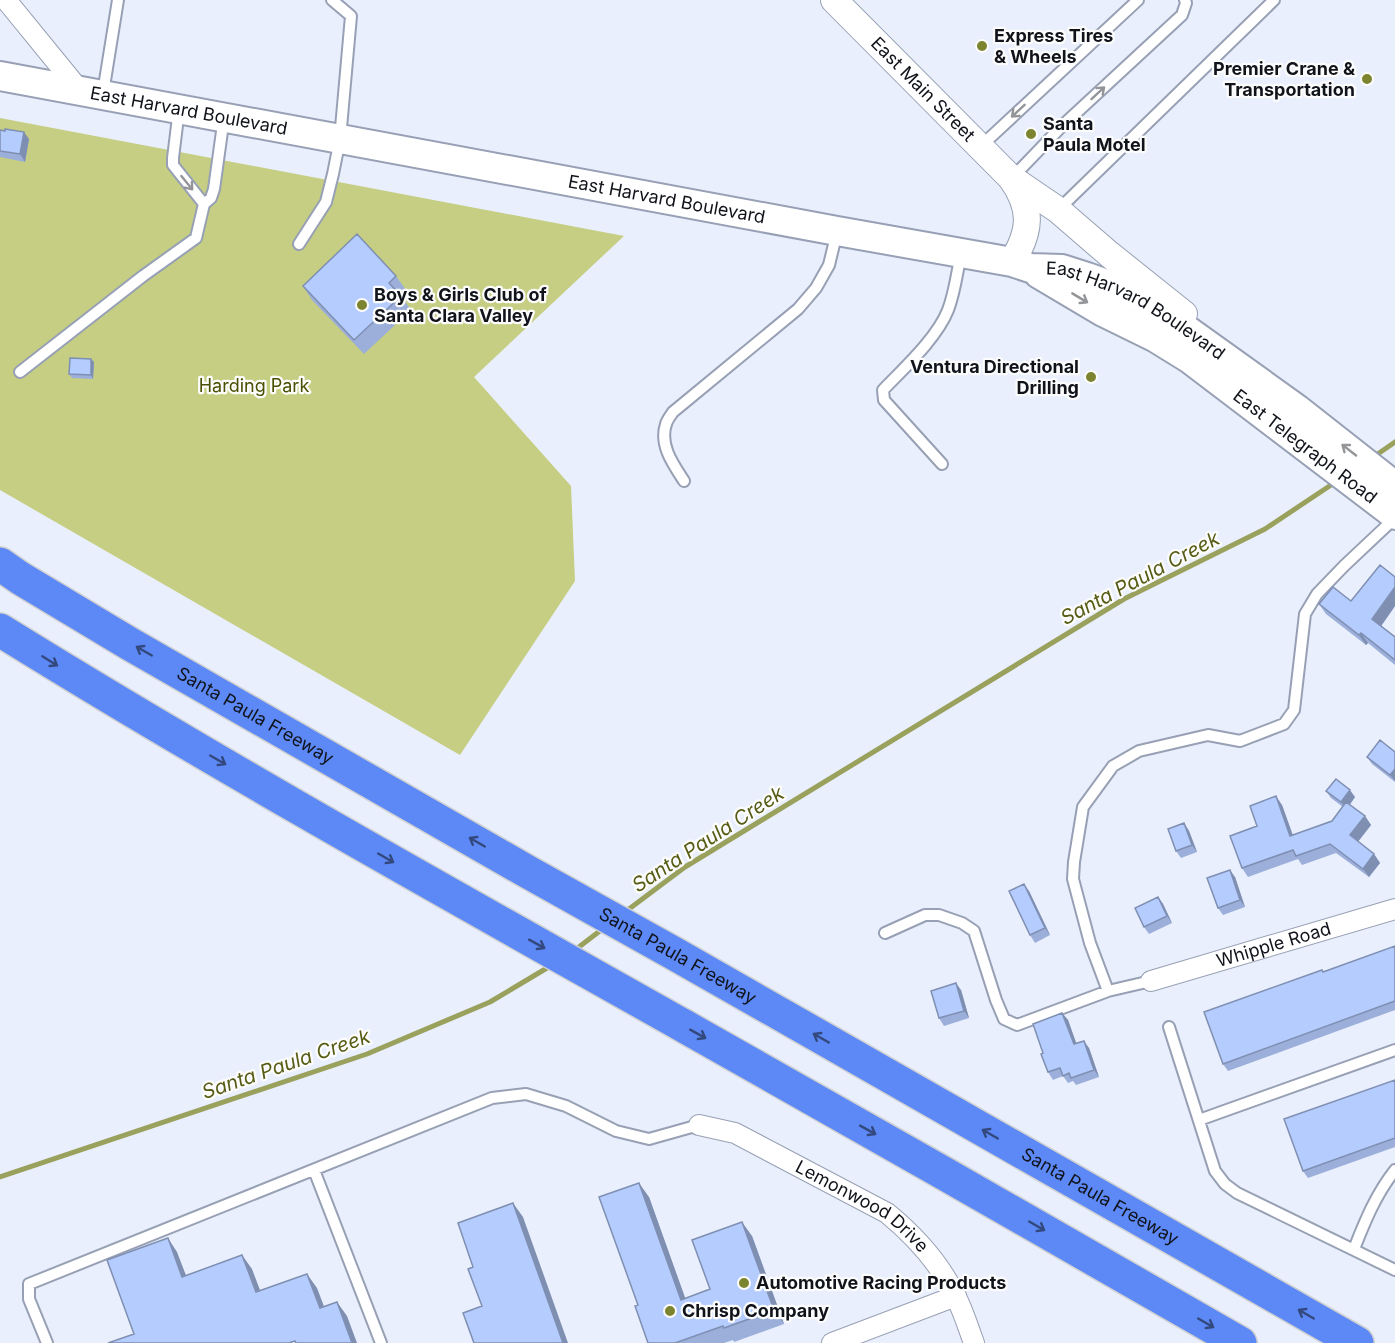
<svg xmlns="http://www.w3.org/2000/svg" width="1395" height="1343" font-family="Inter,sans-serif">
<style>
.green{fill:#c5ce82}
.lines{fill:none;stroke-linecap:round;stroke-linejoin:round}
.stream{stroke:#99a15d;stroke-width:5}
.service-casing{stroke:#97a0b4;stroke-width:14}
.minor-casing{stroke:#97a0b4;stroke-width:22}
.tertiary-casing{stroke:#97a0b4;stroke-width:28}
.secondary-casing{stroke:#97a0b4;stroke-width:32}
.motorway-casing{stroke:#cfd0d1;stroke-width:36}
.service{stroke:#fff;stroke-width:10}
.minor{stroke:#fff;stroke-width:20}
.tertiary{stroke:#fff;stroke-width:26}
.secondary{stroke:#fff;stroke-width:28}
.motorway{stroke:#5d89f6;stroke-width:33}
.wall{fill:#9cafda}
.shaded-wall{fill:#7f8fb2}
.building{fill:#b5ccfe;stroke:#7f8fb2;stroke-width:1.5}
.oneway{stroke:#939598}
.oneway2{stroke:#33487d}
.poi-dot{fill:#7d8430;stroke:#fcfcfc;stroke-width:2}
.labels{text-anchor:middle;stroke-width:4.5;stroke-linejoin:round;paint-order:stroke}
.poi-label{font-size:18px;font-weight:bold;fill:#10131a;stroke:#fcfcfc;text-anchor:start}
.street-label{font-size:18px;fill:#10131a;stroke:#fcfcfc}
.park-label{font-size:18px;fill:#4b5000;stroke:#fcfcfc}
.water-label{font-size:20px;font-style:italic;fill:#565c13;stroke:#fcfcfc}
</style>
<rect width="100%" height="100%" fill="#e9effc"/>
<path class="green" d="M0 118 624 236 474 377 571 486 575 581 460 755 0 490Z"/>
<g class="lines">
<path class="stream" d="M1372 458 1395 442
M625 912 685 867 1124 599 1265 529 1337 481
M575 950 605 927
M0 1177 367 1054 490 1002 552 965"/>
<defs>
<path id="service" d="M103 93 118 0
M179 109 173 158V165L204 204 211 198 214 189 224 117
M980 147 1138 0
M1012 178 1062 126 1182 15 1186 3 1185 0
M1058 210 1274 0
M299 244 326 202 333 174 340 139 351 16 332 0
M20 372 143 276 196 238 204 204
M942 464 884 400 883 390C904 368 937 338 948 310 955 292 957 272 961 254
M684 481C673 464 659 445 666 424 667 420 671 415 673 412L798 309 816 288 829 265 837 232
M885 933 925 915H939L962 923 974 931 996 1000 1004 1019 1017 1025 1108 991 1151 981
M1108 991 1090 943 1073 879 1074 862 1083 807 1113 766 1139 751 1208 735 1240 741 1284 724 1294 710 1305 614 1317 594 1344 566 1395 518
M1169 1027 1215 1171 1225 1184 1237 1193 1395 1270
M1199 1120 1395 1050
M314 1170 381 1343
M1354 1249C1365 1221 1376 1194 1395 1170
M47 1343 29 1299V1284L492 1098 526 1094 566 1106 616 1131 649 1139 699 1125"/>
<g id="minor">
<path d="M6 0 81 92"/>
<path id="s1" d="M1151 981 1395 909"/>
<path id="s2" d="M699 1125 735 1133 887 1213C915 1236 939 1262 955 1295 963 1310 968 1327 974 1343"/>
<path d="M832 1343 956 1296"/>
</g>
<g id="tertiary">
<path id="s3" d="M834 0 1011 178C1033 209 1031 231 1012 262"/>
<path d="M1011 178 1058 210 1109 254 1184 314"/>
</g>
<g id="secondary">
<path id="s4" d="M0 76 837 231 1012 262 1030 268 1062 269 1087 277 1112 286 1143 301 1173 320 1297 409 1395 486"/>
<path id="s5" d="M1039 274 1103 312 1156 338 1190 359 1395 515"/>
</g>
<g id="motorway">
<path id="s6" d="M0 564 20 578 130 644 528 872 675 954 1357 1343"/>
<path d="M0 630C224 769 455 897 684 1026 870 1131 1055 1236 1240 1343"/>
</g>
</defs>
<use href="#service" class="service-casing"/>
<use href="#minor" class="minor-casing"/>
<use href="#tertiary" class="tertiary-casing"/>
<use href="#secondary" class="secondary-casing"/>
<use href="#motorway" class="motorway-casing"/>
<use href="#service" class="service"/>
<use href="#minor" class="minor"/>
<use href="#tertiary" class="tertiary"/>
<use href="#secondary" class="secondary"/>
<use href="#motorway" class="motorway"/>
</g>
<path class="wall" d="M0 130 29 139 25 162 0 157Z
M396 276 406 290 401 296 411 310 364 354 312 300 303 286Z
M91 359 94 362 93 379 72 378 69 374Z
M1395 577V606L1381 626 1395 637V665L1368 643 1366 645 1326 614 1319 604 1351 601Z
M1395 752V782L1372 764 1367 757Z
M1326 791 1355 797 1350 805 1365 816 1371 825 1358 842 1374 854 1380 863 1369 877 1336 853 1302 865 1298 859 1248 877 1242 868 1257 826 1282 805 1293 835 1332 821 1343 807 1331 798Z
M1184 823 1189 831 1197 852 1181 858 1176 851Z
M1235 877 1245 907 1223 915 1218 908Z
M1029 891 1050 935 1035 943 1030 935Z
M1158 897 1163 904 1172 923 1149 934 1144 927Z
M1395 946V1010L1228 1071 1223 1064 1322 970 1323 972Z
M961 990 969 1018 944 1026 939 1018Z
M1062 1013 1068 1020 1076 1043 1089 1048 1099 1077 1076 1085 1073 1081 1068 1083 1063 1076 1053 1080 1048 1072 1043 1053Z
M1395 1080V1147L1308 1178 1303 1171Z
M649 1197 685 1299 710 1289 752 1236 784 1324 734 1342 733 1340 724 1343H648L638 1305Z"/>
<path class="shaded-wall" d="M24 132 29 139 25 162 20 154Z
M91 359 94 362 93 379 91 375Z
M1395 587V606L1379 629 1372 619Z
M1361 633 1368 643 1366 645 1359 635Z
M1395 769V781L1390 775Z
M1350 790 1355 797 1346 809 1341 802Z
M1276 796 1282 805 1296 845 1290 836Z
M1365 816 1371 825 1356 844 1350 835Z
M1184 823 1189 831 1197 852 1192 845Z
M1374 854 1380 863 1369 877 1363 869Z
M1230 870 1235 877 1245 907 1240 900Z
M1024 884 1029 891 1050 935 1045 928Z
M1158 897 1163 904 1172 923 1167 916Z
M956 983 961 990 969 1018 964 1011Z
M1062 1013 1068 1020 1079 1051 1074 1044Z
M1084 1041 1089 1048 1099 1077 1094 1070Z
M639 1183 649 1197 691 1314 681 1300Z
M513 1203 523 1217 568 1343H563Z
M742 1222 752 1236 784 1324 774 1310Z
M168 1238 177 1252 192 1291 182 1277Z
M242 1255 252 1269 266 1306 256 1292Z
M307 1274 317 1288 330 1322 320 1308Z
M337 1302 347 1316 357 1343H352Z"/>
<path class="building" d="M5 129 24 132 20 154 0 151V130L5 131Z
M357 234 396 276 389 283 401 296 354 340 303 286Z
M70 358 91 359V375L69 374Z
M1380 565 1395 577V587L1372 619 1395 637V660L1361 633 1359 635 1319 604 1333 587 1351 601Z
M1380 740 1395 752V769L1390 775 1367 757Z
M1336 779 1350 790 1341 802 1326 791Z
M1276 796 1290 836 1332 821 1346 802 1365 816 1350 835 1374 854 1363 869 1330 844 1296 856 1293 850 1242 868 1230 836 1257 826 1250 806Z
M1184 823 1192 845 1176 851 1168 829Z
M1230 870 1240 900 1218 908 1207 878Z
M1024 884 1045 928 1030 935 1009 891Z
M1158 897 1167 916 1144 927 1135 908Z
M1395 946V1001L1223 1064 1204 1012 1322 970 1323 972Z
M956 983 964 1011 939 1018 931 991Z
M1062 1013 1074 1044 1084 1041 1094 1070 1071 1078 1069 1073 1063 1076 1060 1068 1048 1072 1041 1054 1043 1053 1033 1024Z
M1395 1080V1138L1303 1171 1284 1119Z
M639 1183 681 1300 710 1289 692 1240 742 1222 774 1310 724 1328 723 1326 675 1343H648L635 1306 638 1305 599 1197Z
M513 1203 563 1343H474L463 1313 482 1306 468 1269 473 1267 458 1223Z
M168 1238 182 1277 242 1255 256 1292 307 1274 320 1308 337 1302 352 1343H296L295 1341 289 1343H108L134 1334 107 1260Z"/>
<defs><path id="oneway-shaft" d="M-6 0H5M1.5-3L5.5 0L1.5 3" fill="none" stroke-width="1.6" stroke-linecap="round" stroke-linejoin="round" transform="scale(1.5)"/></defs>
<g class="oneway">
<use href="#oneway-shaft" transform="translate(1098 93) rotate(-43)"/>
<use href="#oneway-shaft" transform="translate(1018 111) rotate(137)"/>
<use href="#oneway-shaft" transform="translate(187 183) rotate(51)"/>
<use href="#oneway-shaft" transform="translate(1080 298) rotate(31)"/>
<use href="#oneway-shaft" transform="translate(1349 450) rotate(-142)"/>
</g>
<g class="oneway2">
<use href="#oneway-shaft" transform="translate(144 651) rotate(-150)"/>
<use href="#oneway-shaft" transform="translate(50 661) rotate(32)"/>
<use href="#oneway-shaft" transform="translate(218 760) rotate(30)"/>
<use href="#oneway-shaft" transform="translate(477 842) rotate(-150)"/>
<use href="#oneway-shaft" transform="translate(386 858) rotate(30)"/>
<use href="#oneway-shaft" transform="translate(537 944) rotate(29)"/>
<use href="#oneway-shaft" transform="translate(698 1034) rotate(29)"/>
<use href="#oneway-shaft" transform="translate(821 1038) rotate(-150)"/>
<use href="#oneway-shaft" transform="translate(868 1130) rotate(29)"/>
<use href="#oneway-shaft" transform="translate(990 1134) rotate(-150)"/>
<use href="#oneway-shaft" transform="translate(1037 1226) rotate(30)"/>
<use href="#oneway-shaft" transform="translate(1306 1314) rotate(-150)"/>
<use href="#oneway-shaft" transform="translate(1206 1323) rotate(30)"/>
</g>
<g class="poi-dot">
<circle cx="982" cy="46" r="6"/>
<circle cx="1367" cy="79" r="6"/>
<circle cx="1031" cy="134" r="6"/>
<circle cx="362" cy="305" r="6"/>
<circle cx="1091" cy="377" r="6"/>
<circle cx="744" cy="1283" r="6"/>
<circle cx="670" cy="1311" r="6"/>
</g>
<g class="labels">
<g class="poi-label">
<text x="994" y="42">Express Tires<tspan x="994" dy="21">&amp; Wheels</tspan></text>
<text x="1355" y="75" text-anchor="end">Premier Crane &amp;<tspan x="1355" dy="21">Transportation</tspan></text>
<text x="1043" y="130">Santa<tspan x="1043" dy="21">Paula Motel</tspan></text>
<text x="374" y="301">Boys &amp; Girls Club of<tspan x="374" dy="21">Santa Clara Valley</tspan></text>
<text x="1079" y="373" text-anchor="end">Ventura Directional<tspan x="1079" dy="21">Drilling</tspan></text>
<text x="756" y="1289">Automotive Racing Products</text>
<text x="682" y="1317">Chrisp Company</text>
</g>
<g class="street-label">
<text dy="6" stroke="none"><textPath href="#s3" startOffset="126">East Main Street</textPath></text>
<text dy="6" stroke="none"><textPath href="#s4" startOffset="192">East Harvard Boulevard</textPath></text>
<text dy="6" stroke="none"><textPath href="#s4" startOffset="678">East Harvard Boulevard</textPath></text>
<text dy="6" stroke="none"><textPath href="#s4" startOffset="1164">East Harvard Boulevard</textPath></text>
<text dy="6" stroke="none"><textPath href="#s5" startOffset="318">East Telegraph Road</textPath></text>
<text dy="6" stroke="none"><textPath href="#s6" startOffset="297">Santa Paula Freeway</textPath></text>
<text dy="6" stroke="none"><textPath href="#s1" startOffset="128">Whipple Road</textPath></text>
<text dy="6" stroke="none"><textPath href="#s6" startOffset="783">Santa Paula Freeway</textPath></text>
<text dy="6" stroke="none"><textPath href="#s6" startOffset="1269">Santa Paula Freeway</textPath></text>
<text dy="6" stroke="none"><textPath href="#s2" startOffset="184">Lemonwood Drive</textPath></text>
</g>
<g class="park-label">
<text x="254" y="392">Harding Park</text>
</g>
<g class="water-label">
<text transform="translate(1140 578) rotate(-28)" y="7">Santa Paula Creek</text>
<text transform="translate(708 839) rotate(-33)" y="7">Santa Paula Creek</text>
<text transform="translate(286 1064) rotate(-19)" y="7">Santa Paula Creek</text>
</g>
</g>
</svg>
